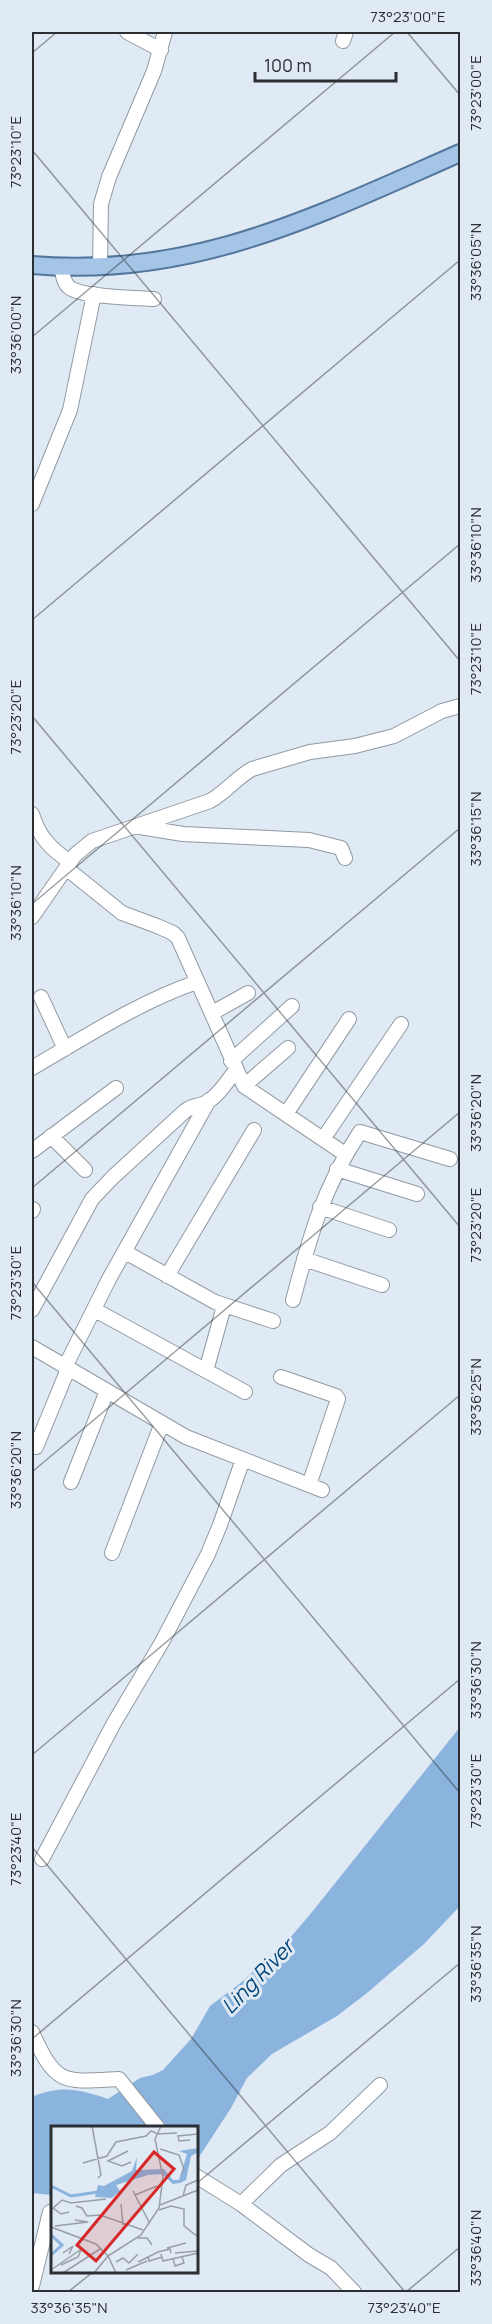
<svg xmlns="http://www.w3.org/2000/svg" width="492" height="2324" font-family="Manrope,sans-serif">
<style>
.water{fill:#8ab3dd}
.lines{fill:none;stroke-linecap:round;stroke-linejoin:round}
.minor-casing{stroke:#919aa3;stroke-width:16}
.major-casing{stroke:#53779c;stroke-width:20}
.minor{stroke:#fff;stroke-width:14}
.major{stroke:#a5c5e6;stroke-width:16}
.ticks{fill:none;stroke:#2b2e32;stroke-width:1.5;stroke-opacity:0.45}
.labels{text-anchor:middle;stroke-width:6;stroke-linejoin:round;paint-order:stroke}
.water-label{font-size:21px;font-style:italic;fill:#034578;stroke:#e0eaf4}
.inset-river{fill:none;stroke:#8ab3dd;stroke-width:3}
.inset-road{fill:none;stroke:#989fa6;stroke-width:1.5}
.view{fill:#d62828;fill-opacity:0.15;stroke:#d62828;stroke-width:3}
.inset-edge{fill:none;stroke:#2b2e32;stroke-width:3}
.neatline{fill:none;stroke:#2b2e32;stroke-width:2}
.ticks-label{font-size:15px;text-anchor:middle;fill:#2b2e32}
</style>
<rect width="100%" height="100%" fill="#e0eaf4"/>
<path class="water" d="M460 1727V1906L424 1944 367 1993 337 2016 272 2054 247 2078 231 2108 197 2160 196 2128H52V2195L32 2193V2097C61 2085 78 2089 108 2099L140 2078 153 2075 163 2070 191 2039 210 2006 238 1985 284 1945 312 1912Z"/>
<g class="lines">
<defs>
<path id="minor" d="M127 32 161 50
M343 41 346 32
M61 267C63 274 63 283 70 288 83 297 136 298 154 299
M100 267 101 204 109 177 154 71 165 32
M32 504 70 410 94 294
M32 814C39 837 51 849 70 862
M140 827 183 834 309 840 341 848 345 858
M66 868 122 913 157 926 173 933 178 938 244 1086 345 1154
M32 917 75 855 92 841 210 801C226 792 236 778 252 769L310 752 355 746 394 736 442 711 460 706
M41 997 65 1049
M212 1013 248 993
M231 1061 292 1006
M32 1068C85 1037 139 1002 197 982
M244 1086 288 1048
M286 1114 349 1019
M51 1136 85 1170
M323 1139 401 1024
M32 1151 116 1088
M337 1169 417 1194
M320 1207 389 1230
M32 1211 33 1209
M125 1252 215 1302 273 1321
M304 1259 382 1285
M167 1276 254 1130
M293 1300C310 1236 323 1188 360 1132L450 1159
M32 1310 92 1199 113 1177 185 1111C193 1105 194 1107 203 1104 216 1099 227 1082 235 1071
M95 1310 245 1392
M32 1347 186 1437 322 1490
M65 1367 109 1279 209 1100
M206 1371 224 1306
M281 1377 336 1396 338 1399 309 1485
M36 1447 68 1369
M71 1482 107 1391
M112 1553 162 1423
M42 1859 114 1723 162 1642 208 1554 220 1525 243 1459
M32 2032C56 2086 63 2082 119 2079L158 2128
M196 2176 241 2204 309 2255 331 2268 354 2292
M241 2204 281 2165 330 2133 380 2085
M32 2286 50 2212"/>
<path id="major" d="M32 265C193 279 318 215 460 153"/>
</defs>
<use href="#minor" class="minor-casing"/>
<use href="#major" class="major-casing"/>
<use href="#minor" class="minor"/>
<use href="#major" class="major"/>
</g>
<path class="ticks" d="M407 32 460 95M32 53 57 32M32 150 460 661M32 337 395 32M32 620 460 260M32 716 460 1227M32 904 460 544M32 1188 460 828M32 1282 460 1793M32 1472 460 1112M32 1755 460 1395M32 1847 405 2292M32 2039 460 1679M196 2184 460 1963M68 2292 93 2272M406 2292 460 2247"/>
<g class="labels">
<g class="water-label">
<text transform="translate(258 1977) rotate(-46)" y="7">Ling River</text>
</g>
</g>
<g transform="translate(51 2126)">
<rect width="147" height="147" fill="#e0eaf4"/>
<path d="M147 22V26L140 30 135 54 129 57 122 58 111 48 97 49 65 59 69 65 61 72 44 71 47 59 53 60 81 45 86 31 85 44 113 43 122 54H128L136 28 128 25Z" fill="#8ab3dd"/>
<path class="inset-river" d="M0 60 20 70 47 66M0 109 11 119 0 129"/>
<path class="inset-road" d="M41 0 50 49 47 52M0 8V47M105 8 126 7M139 14 128 15 127 10 147 8M109 23 128 29 133 43 130 49M77 25 57 35 71 40 80 36M32 37 56 30 65 16 95 10 100 5 105 7M82 65 98 96M84 69 106 60M132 70 135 59 147 54M70 78 72 99M109 79 147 64M25 80 31 82 36 90 49 89 92 104M2 82 10 88 18 86M0 84 11 74 20 77 55 73M108 84 120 80 133 83V100L147 111M4 100 37 96 24 94M0 101 45 118 57 130M86 112H96L101 119M116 122 135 117M12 127 22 120 18 128M124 127 147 125M110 128 112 135 147 127M57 130 90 109 108 82 112 51 104 13 110 0M97 130 98 135 111 131M122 133 124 140 133 137 131 131M65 136 72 132 78 137 87 128M87 136 107 126 119 123 120 127M10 139 27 131 30 124M0 144 29 124M75 144 96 135M12 147 49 123M43 147 57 130 65 147"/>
<path class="view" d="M103 26 123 43 45 135 26 119Z"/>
<rect width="147" height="147" class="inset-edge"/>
</g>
<rect width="492" height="2324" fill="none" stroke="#e0eaf4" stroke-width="66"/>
<path d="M255 72v9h141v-9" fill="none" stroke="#2b2e32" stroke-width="3"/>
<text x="264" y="72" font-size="18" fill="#2b2e32" stroke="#e0eaf4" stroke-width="4.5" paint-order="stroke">100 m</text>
<rect x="33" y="33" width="426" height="2258" class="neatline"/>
<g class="ticks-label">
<text x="408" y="22">73°23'00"E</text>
<text transform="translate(476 93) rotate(-90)" y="5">73°23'00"E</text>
<text transform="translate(16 152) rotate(-90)" y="5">73°23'10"E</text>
<text transform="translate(476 262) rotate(-90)" y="5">33°36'05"N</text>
<text transform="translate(16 335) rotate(-90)" y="5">33°36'00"N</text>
<text transform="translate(476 545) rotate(-90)" y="5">33°36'10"N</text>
<text transform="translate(476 659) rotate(-90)" y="5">73°23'10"E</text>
<text transform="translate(16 717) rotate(-90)" y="5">73°23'20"E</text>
<text transform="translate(476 829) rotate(-90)" y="5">33°36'15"N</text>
<text transform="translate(16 903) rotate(-90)" y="5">33°36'10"N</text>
<text transform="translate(476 1113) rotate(-90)" y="5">33°36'20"N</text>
<text transform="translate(476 1225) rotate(-90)" y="5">73°23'20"E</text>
<text transform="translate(16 1283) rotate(-90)" y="5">73°23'30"E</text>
<text transform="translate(476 1397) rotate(-90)" y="5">33°36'25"N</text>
<text transform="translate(16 1470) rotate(-90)" y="5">33°36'20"N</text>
<text transform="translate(476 1680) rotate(-90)" y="5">33°36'30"N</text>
<text transform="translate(476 1791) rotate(-90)" y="5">73°23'30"E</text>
<text transform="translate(16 1849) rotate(-90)" y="5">73°23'40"E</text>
<text transform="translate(476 1964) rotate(-90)" y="5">33°36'35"N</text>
<text transform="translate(16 2038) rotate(-90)" y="5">33°36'30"N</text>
<text transform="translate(476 2248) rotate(-90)" y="5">33°36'40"N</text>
<text x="69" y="2313">33°36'35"N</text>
<text x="404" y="2313">73°23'40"E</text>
</g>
</svg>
